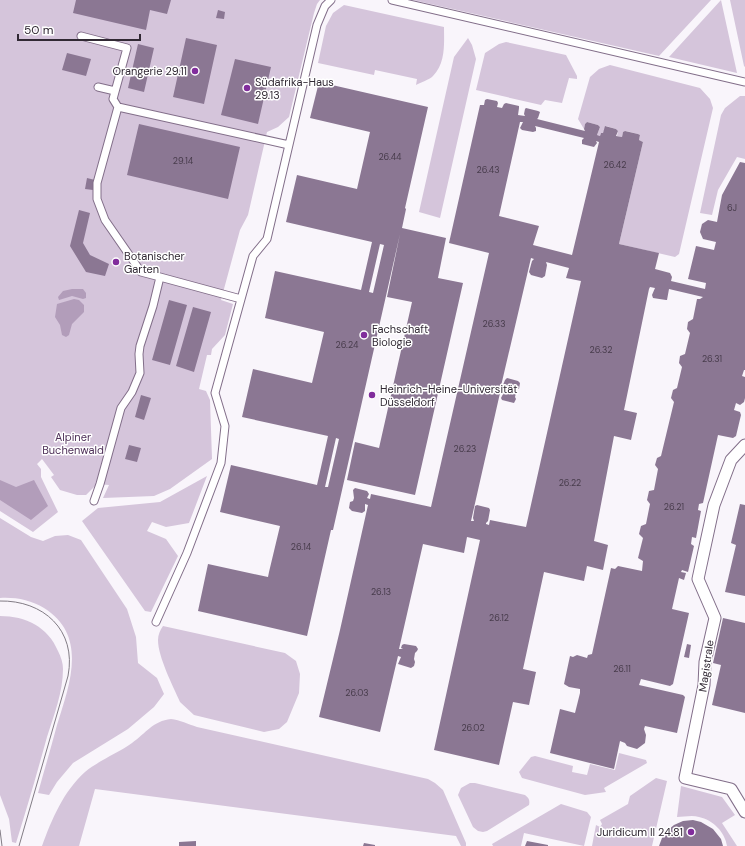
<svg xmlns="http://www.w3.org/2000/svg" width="745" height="846" font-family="'DM Sans',sans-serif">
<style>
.green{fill:#d5c5db}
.water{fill:#b29dba}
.building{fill:#8b7793;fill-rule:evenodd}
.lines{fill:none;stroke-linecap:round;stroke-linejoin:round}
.service-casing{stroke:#826e89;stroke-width:9}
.pedestrian-casing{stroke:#826e89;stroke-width:13}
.service{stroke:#fff;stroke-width:7}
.pedestrian{stroke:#fff;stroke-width:11}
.tram{stroke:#827c85;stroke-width:1}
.poi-dot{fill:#812d9c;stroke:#fff;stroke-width:1.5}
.labels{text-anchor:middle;stroke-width:3;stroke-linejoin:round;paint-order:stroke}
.number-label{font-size:9px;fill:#483c4c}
.poi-label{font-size:11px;fill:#312934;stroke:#fff;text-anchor:start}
.park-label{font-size:11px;fill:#4e3058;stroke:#fff}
.street-label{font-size:11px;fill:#312934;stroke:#fff}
</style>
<rect width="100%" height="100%" fill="#f9f5fb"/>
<path class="green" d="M0 0H320L317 4 314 13 289 117 278 127 267 132 248 215 240 230 221 300 233 304 225 335 212 349 211 355H207L199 389 206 391 210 400 212 459 170 489 154 496 103 498 109 485 97 484 86 495H77L60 490 51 477 54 475 42 459 37 464 41 469V477L58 512 33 532 0 511Z
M413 0H711L659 56Z
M721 0 737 73 669 57Z
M730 0H745V67L744 66Z
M344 5 444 27C444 43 446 63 433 76 429 80 421 82 416 85L417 79 375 70 374 75 318 63 326 26 333 13Z
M468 38 472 45 476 59 440 218 419 212 454 57Z
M506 42 566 55 577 76V79L569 78 562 103 545 100 541 105 476 90 485 53 499 44Z
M610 65 700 88 710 99 713 108 679 254 675 257 619 244 643 142 639 140 640 135 638 134 626 131 623 132 622 137 617 136 618 131 616 129 606 126 603 133H601L600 136 597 135 600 127 598 125 587 122 585 124 584 129 578 119 590 77 599 69Z
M740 96H745V159L737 157 718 190 712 215 700 213 721 115 725 108Z
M207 476 189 523 166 527 152 522 147 531 166 539 178 556 151 612 145 611 82 521 98 508 160 502Z
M0 518 31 537 43 541 55 536 68 535 81 540 127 609 136 637 138 663 157 678 164 694 154 707 128 729 73 763 57 782 49 795 38 793C44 771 51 748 57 725 69 686 89 636 44 608 31 600 15 597 0 598Z
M0 616C26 616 48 627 58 651 61 657 63 663 63 669 63 692 54 715 47 737 37 773 27 808 16 843L12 842 9 819 0 795Z
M163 626 285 653 296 661 300 674 299 693 287 722 279 729 264 732 194 715 180 702C173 686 158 657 158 640 158 635 160 630 163 626Z
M171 719C180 720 188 724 197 727L428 779 435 783 443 790 466 843V846H461L456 836 95 789 79 846H42C52 819 63 792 85 772 98 761 118 753 132 743 146 733 153 721 171 719Z
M619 753 646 760 647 763 604 788 606 792 585 795 522 778 519 772 531 757 535 756 573 766 572 772 587 775 590 764 615 770Z
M656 778 667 781 652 846H592L596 825 600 827 602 824 600 820 628 804 630 796Z
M470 783H475L525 795C529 798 530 800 529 805L487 831 483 832 478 831 473 827 458 795 461 788Z
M681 786 722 797 735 815 722 823 737 846H727C725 832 713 820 699 817 692 815 684 817 677 817Z
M561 804 587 812 591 817 584 846 524 833 521 846H493L492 844Z"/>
<path class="water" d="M72 289H83L86 293V298L83 299 72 296 59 300 58 297 63 291Z
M74 299 79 300 84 305V312L72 324 69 335 66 337 62 335 60 325 55 317 57 304Z
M0 480 16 487 34 480 48 506 31 520 0 500Z"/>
<path class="building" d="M76 0H171L167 14 150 10 146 30 73 13Z
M218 10 225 12 224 19 216 18Z
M186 38 217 45 204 104 173 97Z
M138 44 154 48 144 92 128 88Z
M67 53 91 59 86 76 62 70Z
M235 59 271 67 258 124 221 115Z
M319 82 428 107 405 208 406 209 402 228 446 238 438 278 463 283 415 495 347 480 355 442 379 448 412 302 387 297 400 234 333 530H331L307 636 198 611 208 564 268 577 269 572 280 526 220 512 231 465 317 485 328 436 242 417 253 369 312 383 324 332 265 318 275 271 361 290 372 242 286 222 297 175 357 189 370 132 310 118ZM380 244 384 245 373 293 369 292ZM336 438 339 439 328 487H325Z
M487 99 497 101 498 103 497 107 502 108 504 104 506 103 519 106V108L518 115 525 116 524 114 525 109 526 108 538 111 540 112 538 118 537 119 585 131 584 129 585 124 587 122 598 125 600 127 597 135 600 136 601 133H603L605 126 616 129 618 131 616 136 622 137 623 132 625 131 638 134 640 135 639 140 643 142 619 244 659 253 655 269 670 273 672 277 671 281 705 289 706 283 688 279 696 246 714 250 716 242 703 239 700 232 702 224 708 220 717 222 722 195 740 162 745 163V370H744L742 376 745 377V398L744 402 740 405 736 403 734 410 740 412 741 415 736 436 733 438 718 435 703 503 699 504 698 510 701 511 696 538 692 537 691 544 694 546 688 572 682 570 681 572 686 573 684 580 679 578 672 609 689 613 673 684 670 686 641 679 639 685 683 695 685 697 677 733 645 726 644 729 646 735 645 743 637 749 627 746 625 743 620 741 614 769 550 753 560 709 575 713 580 693V689L569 687 564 684 570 656 573 657 577 655 587 658 588 655 592 654 611 568 615 569 618 566 642 571 643 561 638 558 643 538 639 534 641 526 646 524 650 504 647 500 649 491 654 490 658 469 655 465 657 458 661 456 674 402 671 398 673 390 677 388 682 367 679 363 680 356 685 354 690 333 687 329 688 322 693 319 697 299H700L703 297 669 289 667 300H666L653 298 652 295 655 288 650 287 649 289 624 410 637 413 631 440 614 436 594 541 608 545 603 570 587 566 584 581 544 572 523 669 536 672 529 705 513 702 499 765 434 750 480 540 467 537 464 553 423 544 399 649H403L401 648 402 645 404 644 416 646 418 649 417 651 415 653 414 659 415 662 414 666 411 668 398 664 401 657 398 656 380 732 319 717 340 630 368 505 365 504V511L362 513 352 511 349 508 350 502 353 501 354 498 353 490 355 488 367 491 369 494 367 498 370 499 371 494 431 507 489 253 449 243 480 105H484L485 100ZM520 122H523L520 128 522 130 533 132 536 131V128L535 126 584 138 582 140V144L594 147 597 143 596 141 599 142 572 255 533 245 539 226 499 216ZM531 258 534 259 532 261 529 272 531 275 542 278 545 276 547 265 546 262 569 268 566 278 581 281 526 527 490 520 489 525 486 524V523L488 521 490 510 489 508 477 505 475 506 473 518 474 521H471L500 393 503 394 501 398 502 400 514 403 516 399 515 397 517 389H519L520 383 518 381 507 378 505 380 503 385 505 387 501 386Z
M139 124 240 147 228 199 127 175Z
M87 178 95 180 93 190 85 189Z
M79 210 90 213 83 243 90 255 109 264 105 276 86 272 70 246Z
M169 300 187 305 170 365 152 360Z
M193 307 211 312 194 372 176 366Z
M141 395 151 398 144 420 135 417Z
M129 445 141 448 137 462 125 459Z
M740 504 745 505V596L725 592 736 545 731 543Z
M723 618 745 623V713L712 705 721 665 713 663Z
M687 644 691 645 689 658 684 657Z
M693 820 701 822 713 829 721 839 723 846H659L662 838 668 830 674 825 683 821Z
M196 841V846H179V842Z
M527 841 548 845V846H525Z
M364 843 375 845V846H363Z"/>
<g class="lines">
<defs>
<path id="service" d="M392 0 745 82
M81 36 127 48 113 99 118 107 289 145
M98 87 115 91
M160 277 241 299
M94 501 100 484 121 408 132 392 140 373 139 354 140 346 153 306 160 277 141 272 105 220 97 199V183L118 107
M156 622 187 553 221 463 225 426 215 393 253 256 267 239 317 25 325 6 331 0"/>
<path id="pedestrian" d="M745 445 731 460 714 505 698 579 715 618 705 662 704 685 685 778 731 789 745 812"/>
</defs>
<use href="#service" class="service-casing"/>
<use href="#pedestrian" class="pedestrian-casing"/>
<use href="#service" class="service"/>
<use href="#pedestrian" class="pedestrian"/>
<path class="tram" d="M0 601C43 600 77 630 68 676L19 846
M0 830 2 846"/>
</g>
<g class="poi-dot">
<circle cx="195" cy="71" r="4"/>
<circle cx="247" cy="88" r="4"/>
<circle cx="116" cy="262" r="4"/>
<circle cx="364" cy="335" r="4"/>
<circle cx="372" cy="395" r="4"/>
<circle cx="691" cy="832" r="4"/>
</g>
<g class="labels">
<g class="number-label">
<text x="390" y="160">26.44</text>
<text x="183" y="164">29.14</text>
<text x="615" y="168">26.42</text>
<text x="488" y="173">26.43</text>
<text x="732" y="211">6J</text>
<text x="494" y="327">26.33</text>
<text x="347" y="348">26.24</text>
<text x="601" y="353">26.32</text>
<text x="712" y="362">26.31</text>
<text x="465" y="452">26.23</text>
<text x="570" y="486">26.22</text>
<text x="674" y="510">26.21</text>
<text x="301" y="550">26.14</text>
<text x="381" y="595">26.13</text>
<text x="499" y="621">26.12</text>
<text x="622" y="672">26.11</text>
<text x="357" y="696">26.03</text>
<text x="473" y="731">26.02</text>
</g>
<g class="poi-label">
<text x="187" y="75" text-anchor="end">Orangerie 29.11</text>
<text x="255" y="86">Südafrika-Haus<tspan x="255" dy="13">29.13</tspan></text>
<text x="124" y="260">Botanischer<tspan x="124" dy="13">Garten</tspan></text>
<text x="372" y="333">Fachschaft<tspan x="372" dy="13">Biologie</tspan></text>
<text x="380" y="393">Heinrich-Heine-Universität<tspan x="380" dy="13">Düsseldorf</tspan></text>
<text x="683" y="836" text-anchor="end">Juridicum II 24.81</text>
</g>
<g class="park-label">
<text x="73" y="441">Alpiner<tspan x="73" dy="13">Buchenwald</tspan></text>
</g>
<g class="street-label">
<text transform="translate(706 666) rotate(-82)" y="4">Magistrale</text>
</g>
</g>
<path d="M18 34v6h122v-6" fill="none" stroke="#312934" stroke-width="2"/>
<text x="24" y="34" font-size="12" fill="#312934" stroke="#ffffff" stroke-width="3" paint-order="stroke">50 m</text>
</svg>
